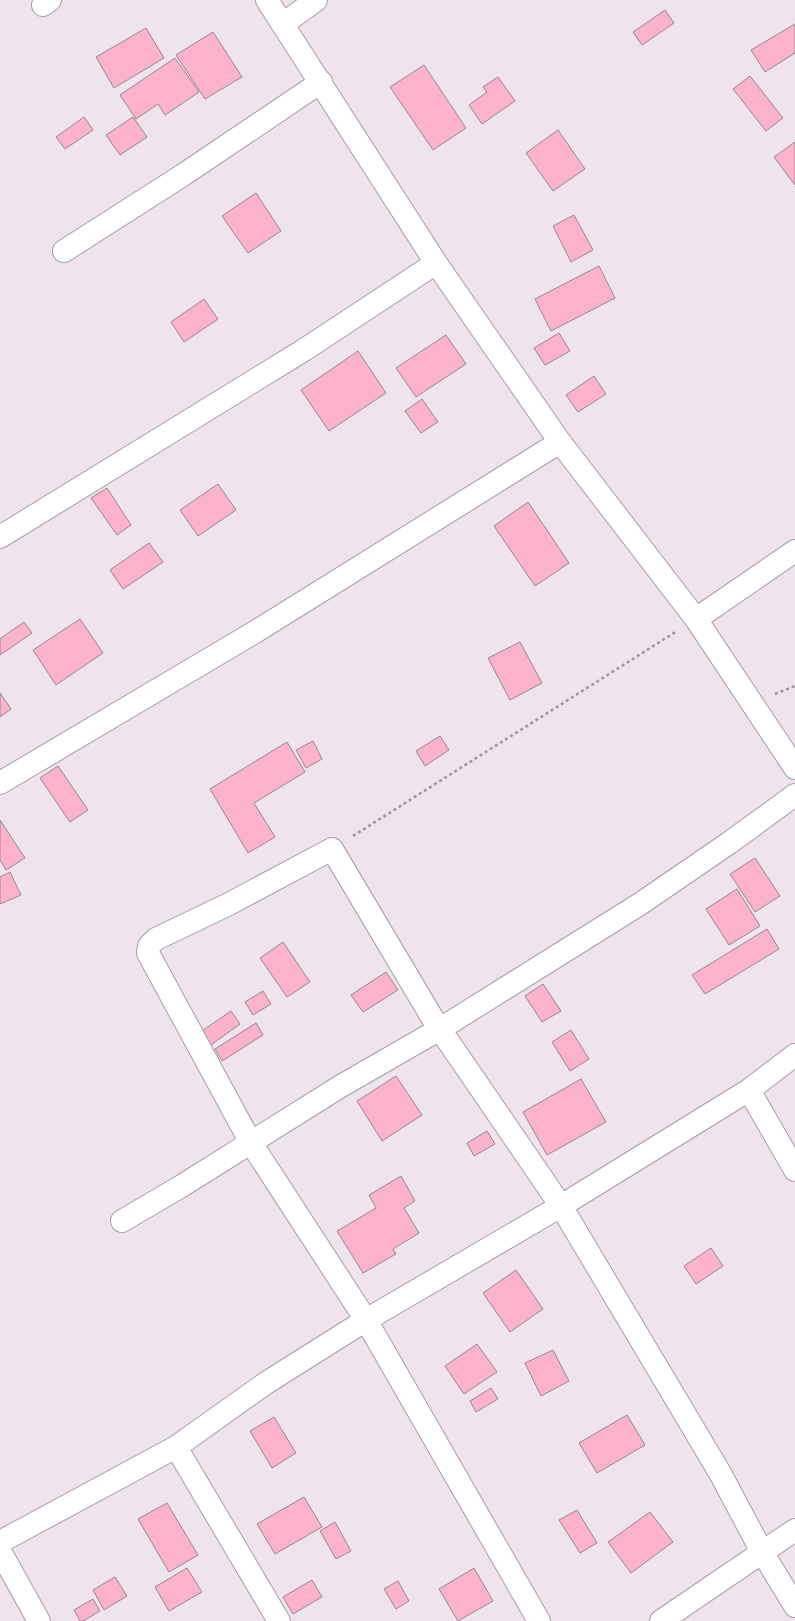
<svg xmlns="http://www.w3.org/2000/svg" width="795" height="1621" font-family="'Fira Sans Condensed',sans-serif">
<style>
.building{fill:#fdb2cb;stroke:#95888c}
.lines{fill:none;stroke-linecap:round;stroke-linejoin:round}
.minor-casing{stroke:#a79da5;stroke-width:24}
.path{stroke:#9d959c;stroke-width:2.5;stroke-dasharray:3 3;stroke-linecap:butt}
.minor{stroke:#fff;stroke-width:22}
</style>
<rect width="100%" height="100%" fill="#efe4ed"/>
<path class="building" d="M665 10 674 23 642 45 633 32Z
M795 24V53L765 72 751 50Z
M146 28 164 58 114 88 96 57Z
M213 32 242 77 205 99 176 55Z
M175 58 199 92 165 115 158 104 136 119 120 95Z
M424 65 466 128 433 150 390 87Z
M750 76 783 118 766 131 733 89Z
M498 77 515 101 482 124 469 105 487 92 483 87Z
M84 117 93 130 65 149 56 137Z
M133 117 147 137 120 155 106 135Z
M558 130 585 169 553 191 526 153Z
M795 142V185L774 157Z
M256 193 281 231 248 253 222 216Z
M574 215 593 250 571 262 553 226Z
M599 266 615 298 551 331 535 299Z
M204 299 218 319 184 342 171 322Z
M559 333 570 351 545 365 534 348Z
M446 335 466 364 416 397 396 368Z
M358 351 386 393 329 431 301 390Z
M594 376 606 394 578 412 566 395Z
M422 399 438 422 421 433 405 411Z
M218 484 236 510 198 536 180 510Z
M107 488 131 525 117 535 91 498Z
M528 502 569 563 535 586 494 526Z
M149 543 163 562 123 589 110 570Z
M80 619 103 653 56 685 33 650Z
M24 622 32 633 0 655V639Z
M520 642 542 683 510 700 488 658Z
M0 693 11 709 0 717Z
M440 736 449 750 425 766 416 751Z
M313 741 322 759 306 768 296 750Z
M287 742 305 772 254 803 275 837 248 853 210 789Z
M58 766 88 810 70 822 40 778Z
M0 820 25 858 6 870 0 860Z
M755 858 780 896 755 912 730 874Z
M10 872 21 895 0 904V877Z
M737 889 760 926 729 945 706 909Z
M767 929 779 949 705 994 692 975Z
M283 942 310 982 287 997 260 958Z
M386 972 398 990 363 1012 351 995Z
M543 984 561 1011 542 1022 525 996Z
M263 991 271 1004 253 1015 245 1002Z
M231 1011 240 1024 208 1047 199 1033Z
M256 1023 263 1035 222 1061 215 1049Z
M571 1030 589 1059 570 1071 552 1042Z
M396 1076 422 1115 382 1141 357 1101Z
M581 1079 606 1122 547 1155 523 1112Z
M487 1131 495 1144 474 1156 467 1143Z
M401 1176 415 1201 404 1208 419 1233 393 1249 396 1254 363 1273 337 1231 376 1208 369 1195Z
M711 1248 723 1266 696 1284 684 1266Z
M516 1270 543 1309 510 1332 483 1293Z
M477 1344 497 1372 464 1394 445 1366Z
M553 1350 569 1381 541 1396 525 1363Z
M491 1388 498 1399 476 1412 470 1401Z
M627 1415 645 1445 597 1473 579 1443Z
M274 1417 296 1453 272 1468 250 1431Z
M304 1497 322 1527 275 1554 257 1524Z
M167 1503 198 1555 169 1572 138 1519Z
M577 1510 597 1543 580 1553 559 1520Z
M650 1512 673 1542 631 1573 608 1542Z
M335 1522 351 1551 336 1559 320 1531Z
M187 1568 202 1592 169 1611 155 1587Z
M474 1568 493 1601 458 1621 439 1589Z
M115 1577 127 1596 104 1610 93 1590Z
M312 1580 322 1597 293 1614 283 1597Z
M398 1581 409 1601 396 1609 384 1589Z
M93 1599 100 1611 83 1621H80L74 1610Z"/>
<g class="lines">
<defs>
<path id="minor" d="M267 0 436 263 560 442 696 619 795 768
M43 5 50 0
M283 24 316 0
M64 251 183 175 321 82
M0 537 304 350 436 263
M696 619 795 551
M0 783 255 632 560 442
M749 1090 795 1170
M122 1221 180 1187 341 1086 440 1029 640 904 729 843 795 795
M176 1447 279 1621
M0 1542 176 1447 266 1383 366 1320 561 1206 749 1090 795 1055
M0 1551 39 1621
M539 1621 366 1320 251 1143 148 953 149 946 156 939 229 904 332 849 433 1019 561 1206 720 1473 762 1552 795 1606
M661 1621 795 1530"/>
</defs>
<use href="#minor" class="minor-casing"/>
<path class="path" d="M775 694 795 686
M353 836 677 631"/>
<use href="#minor" class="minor"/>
</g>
</svg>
